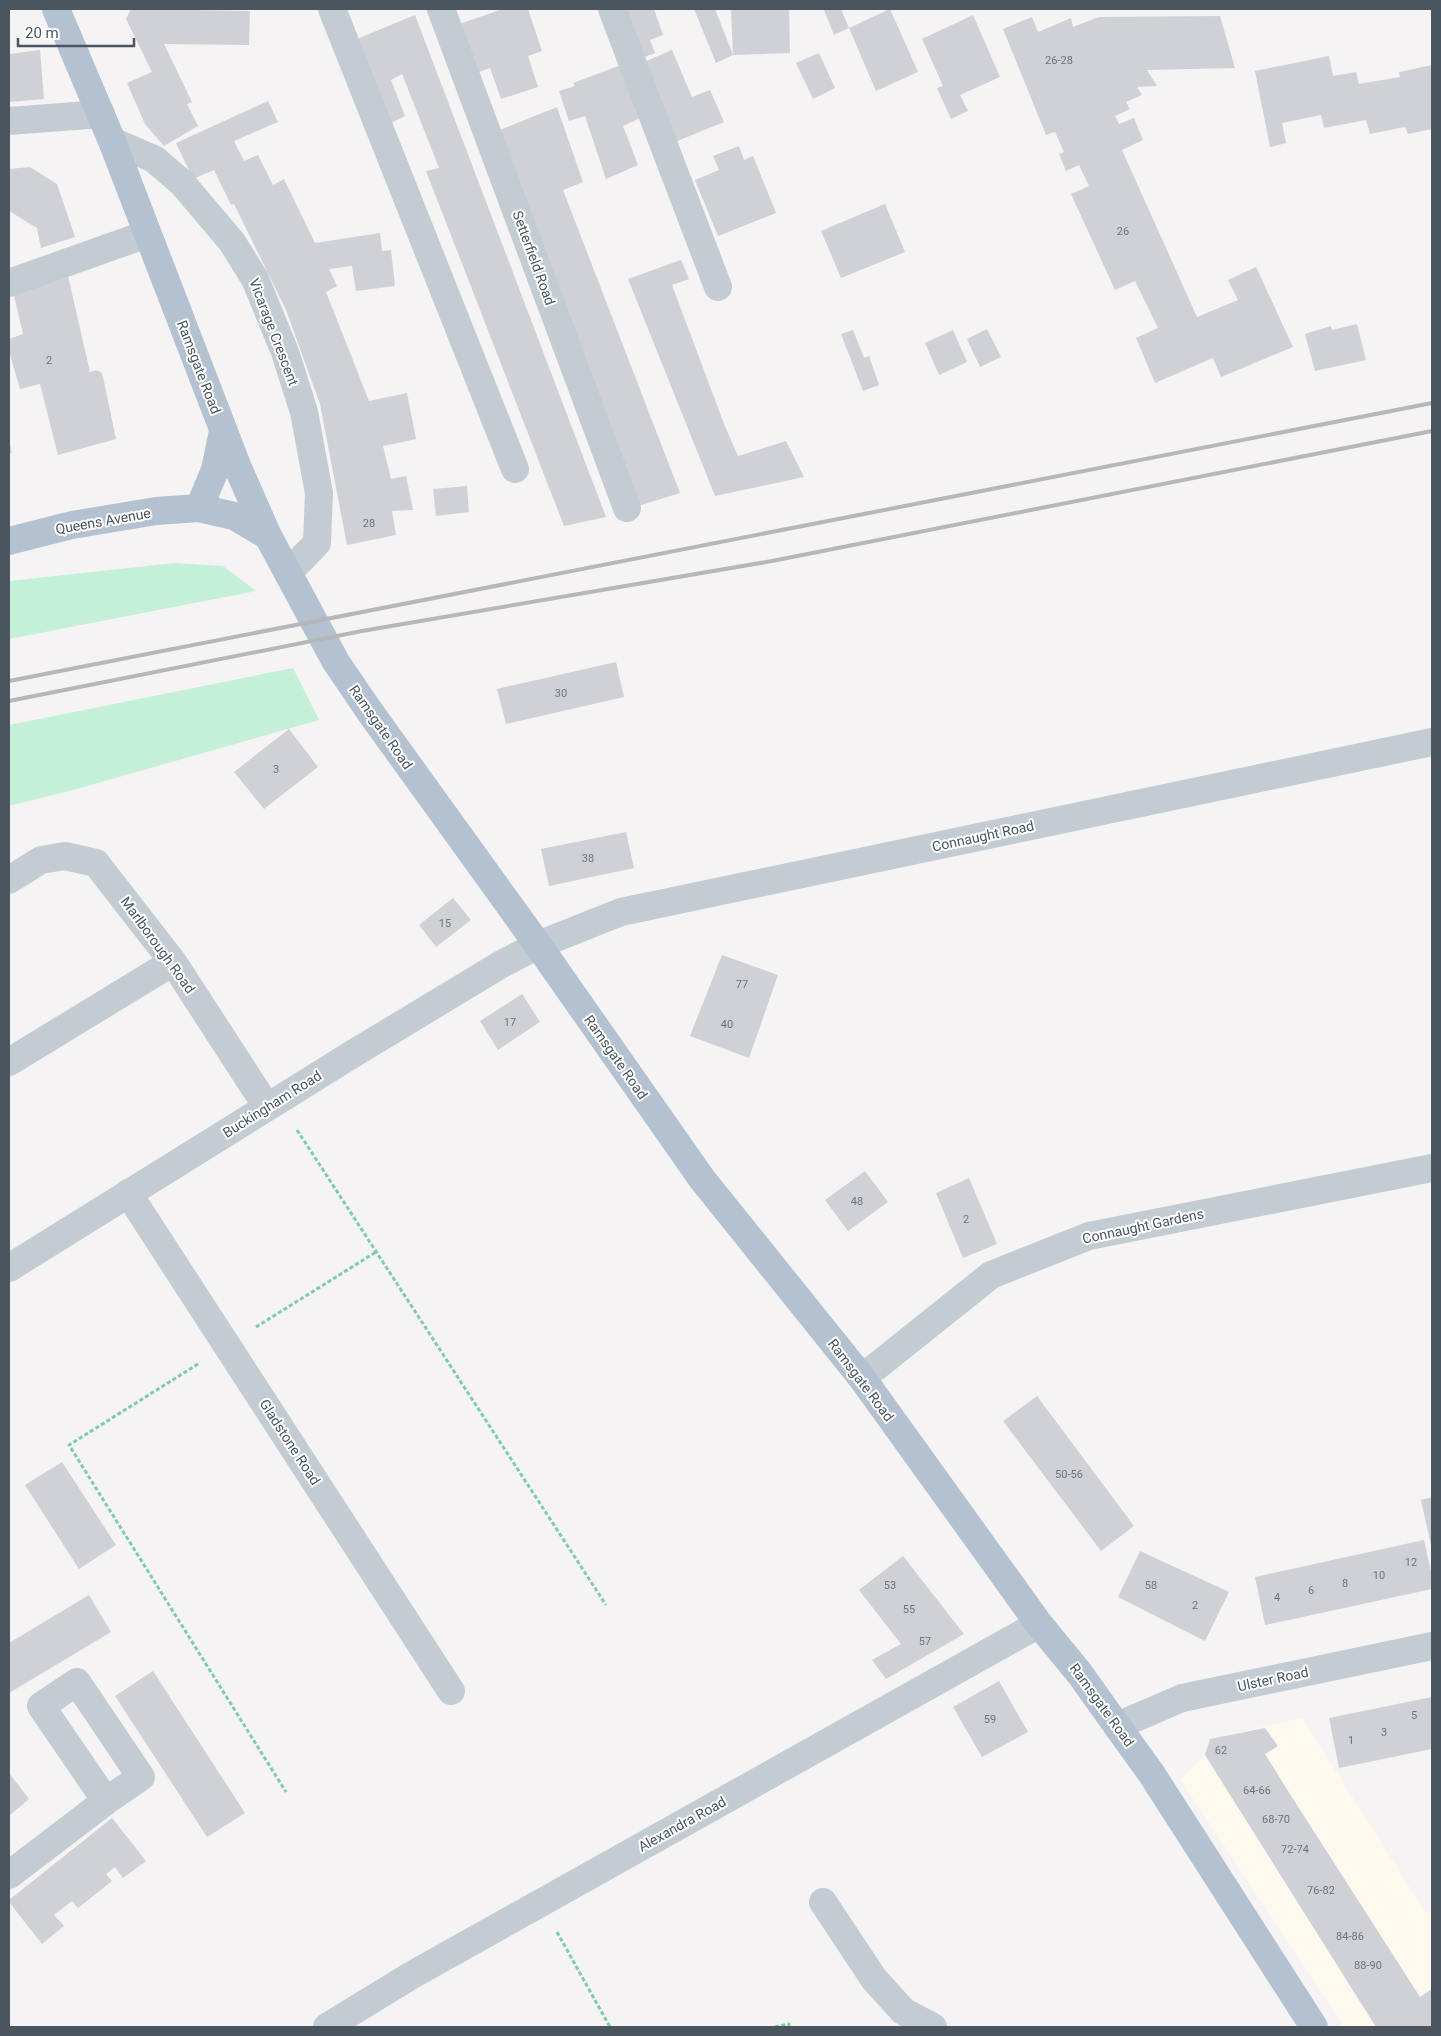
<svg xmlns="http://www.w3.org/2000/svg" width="1441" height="2036" font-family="Roboto,sans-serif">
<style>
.commercial{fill:#fdf9ee}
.green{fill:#c3f0d6}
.building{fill:#cfd1d6}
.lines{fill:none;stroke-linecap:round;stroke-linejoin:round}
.path{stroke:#7bcea7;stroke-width:3;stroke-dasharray:4 2.5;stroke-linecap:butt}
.minor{stroke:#c4ccd3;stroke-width:28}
.major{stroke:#b3c1d0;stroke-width:28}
.rail{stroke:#b5b7bc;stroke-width:4}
.labels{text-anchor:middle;stroke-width:4;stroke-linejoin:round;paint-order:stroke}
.number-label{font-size:11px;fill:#6b747e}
.street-label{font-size:14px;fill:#4a5560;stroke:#fff}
</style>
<rect width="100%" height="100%" fill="#f5f3f3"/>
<path class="commercial" d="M1302 1718 1426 1913 1432 1912V2027H1337L1342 2023 1180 1779 1205 1755 1210 1739Z"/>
<path class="green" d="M175 563 223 566 256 591 9 639V581Z
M293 668 319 720 73 790 9 806V725Z"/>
<path class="building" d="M131 9 250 11 249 45 164 44 192 102 187 104 198 126 164 146 145 124 127 83 152 72 126 19Z
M503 9H528L542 51 528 56 538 87 501 99 490 68 476 73 459 24Z
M617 9H654L663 35 650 40 655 53 637 60Z
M694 9H715L733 55 731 9H789L790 53 733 55 716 63Z
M826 9H841L849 28 890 9 918 72 876 91 849 28 834 35 824 10Z
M415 15 606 517 564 526 426 171 439 168 402 74 391 80 405 116 387 125 352 41Z
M973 15 1000 77 960 95 968 111 951 119 937 88 943 86 922 39Z
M1220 16 1235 68 1147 70 1157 86 1137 87 1142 95 1126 102 1130 109 1115 116 1119 124 1134 118 1143 140 1122 150 1197 317 1238 300 1228 280 1256 267 1293 347 1221 377 1213 358 1155 383 1136 338 1158 328 1135 281 1115 290 1071 194 1089 186 1079 165 1066 171 1059 154 1064 152 1055 132 1046 135 1003 29 1032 17 1038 32 1071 18 1073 27 1099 17Z
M40 50 44 99 9 102V54Z
M672 50 692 97 710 90 724 122 670 144 637 65Z
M819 53 835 88 813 99 796 63Z
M1329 56 1333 76 1356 72 1359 84 1400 77 1399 72 1432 65V129L1408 134 1405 127 1370 134 1366 120 1324 128 1321 115 1282 123 1286 143 1270 147 1255 71Z
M621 65 643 117 623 126 638 165 606 179 585 116 569 121 559 91 575 86 573 83Z
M268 101 278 122 234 141 244 161 258 155 273 185 284 179 315 243 380 233 382 251 391 250 395 286 356 291 352 266 329 269 337 286 326 292 369 401 407 393 416 439 383 446 391 479 406 476 413 510 392 511 396 535 347 545 320 404 286 310 234 204 231 205 214 170 193 179 176 143Z
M557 107 583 182 563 190 680 493 638 506 500 130Z
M739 146 744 160 753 156 776 213 718 236 695 180 719 170 713 156Z
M30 167 57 184 75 237 41 248 37 228 9 211V169Z
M885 204 905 252 841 278 821 231Z
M681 260 689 279 672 285 724 424 738 456 786 441 804 477 715 496 628 279Z
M68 276 90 372 96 370 101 372 103 377 116 439 58 455 40 384 20 389 9 351V339L23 334 13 291Z
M1357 324 1366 360 1315 371 1305 334 1331 326 1332 330Z
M987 329 1001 357 980 367 967 339Z
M853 330 864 358 869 356 879 385 863 391 841 334Z
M953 330 967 362 939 375 925 343Z
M9 440 12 453 9 454Z
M467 486 469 512 436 516 433 489Z
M616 662 624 697 506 724 497 689Z
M289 729 318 767 264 809 234 772Z
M626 832 634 868 549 886 541 849Z
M453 898 471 920 436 947 419 925Z
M722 955 778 975 749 1058 690 1036Z
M522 994 540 1022 498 1050 480 1021Z
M865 1171 888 1202 848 1231 825 1200Z
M969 1178 997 1244 963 1258 936 1193Z
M1037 1396 1134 1526 1101 1551 1003 1421Z
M62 1462 116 1545 79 1569 25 1485Z
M1432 1497V1545H1431L1421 1500Z
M1424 1540 1432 1576V1589L1265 1625 1255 1577Z
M1140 1551 1229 1592 1205 1641 1118 1597Z
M903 1556 964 1634 886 1679 872 1660 901 1644 859 1590Z
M89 1595 111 1632 9 1693V1643Z
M153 1671 245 1813 207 1837 115 1696Z
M999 1681 1028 1732 982 1757 953 1707Z
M1432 1697V1749L1339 1768 1329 1718Z
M1265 1728 1278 1746 1265 1754 1288 1791 1420 1997 1432 1989V2027H1376L1205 1755 1210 1739Z
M9 1773 29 1799 9 1816Z
M112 1818 146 1861 123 1878 115 1867 106 1874 112 1881 78 1908 72 1901 54 1915 64 1926 42 1944 9 1902V1900Z"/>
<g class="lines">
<path class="path" d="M297 1130 606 1605
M256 1327 376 1252
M198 1364 69 1445 286 1792
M557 1932 610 2027
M775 2027 789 2024V2027"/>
<path class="minor" d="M332 9 515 469
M441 9 627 508
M612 9 718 287
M9 121 101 114
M112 141 154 159 182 183 232 242 255 279 285 352 304 412 319 493 317 543 288 573
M9 283 147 234
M9 880 41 860 65 856 96 863 173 962 267 1107
M9 1062 173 962
M128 1193 451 1691
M9 1268 351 1055 500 965 538 945 621 912 1432 742
M862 1378 991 1275 1089 1236 1432 1168
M1117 1726 1182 1698 1432 1646
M9 1875 106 1801 141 1777 77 1682 41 1706 106 1801
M823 1902 874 1979 903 2011 933 2027
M327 2027 412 1975 1039 1624"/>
<path class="major" d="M56 9 112 141 238 468 268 536 336 662 370 712 538 945 702 1179 862 1378 1039 1624 1080 1674 1117 1726 1151 1773 1314 2027
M199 508 215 470 223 431
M9 541 72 525 156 511 199 508 234 516 268 536"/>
<path class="rail" d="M9 681 1432 403
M9 701 362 631 772 561 1432 431"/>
</g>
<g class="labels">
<g class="number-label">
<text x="1059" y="64">26-28</text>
<text x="1123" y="235">26</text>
<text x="49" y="364">2</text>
<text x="369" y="527">28</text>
<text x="561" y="697">30</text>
<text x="276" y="773">3</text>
<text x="588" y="862">38</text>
<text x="445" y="927">15</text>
<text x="742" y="988">77</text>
<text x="510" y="1026">17</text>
<text x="727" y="1028">40</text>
<text x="857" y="1205">48</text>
<text x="966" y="1223">2</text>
<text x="1069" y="1478">50-56</text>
<text x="1411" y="1566">12</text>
<text x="1379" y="1579">10</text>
<text x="1345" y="1587">8</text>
<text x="890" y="1589">53</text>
<text x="1151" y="1589">58</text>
<text x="1311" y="1594">6</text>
<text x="1277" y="1601">4</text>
<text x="1195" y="1609">2</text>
<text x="909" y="1613">55</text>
<text x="925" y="1645">57</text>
<text x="1414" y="1719">5</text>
<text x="990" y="1723">59</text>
<text x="1384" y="1736">3</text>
<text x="1351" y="1744">1</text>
<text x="1221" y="1754">62</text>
<text x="1257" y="1794">64-66</text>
<text x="1276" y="1823">68-70</text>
<text x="1295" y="1853">72-74</text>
<text x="1321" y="1894">76-82</text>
<text x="1350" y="1940">84-86</text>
<text x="1368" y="1969">88-90</text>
</g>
<g class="street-label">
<text transform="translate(534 258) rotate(70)" y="5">Setterfield Road</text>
<text transform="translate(274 332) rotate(69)" y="5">Vicarage Crescent</text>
<text transform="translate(199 367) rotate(69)" y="5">Ramsgate Road</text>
<text transform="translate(103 521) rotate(-10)" y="5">Queens Avenue</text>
<text transform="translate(381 727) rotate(55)" y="5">Ramsgate Road</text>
<text transform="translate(983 836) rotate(-12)" y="5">Connaught Road</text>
<text transform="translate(158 945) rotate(54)" y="5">Marlborough Road</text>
<text transform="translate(616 1057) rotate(55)" y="5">Ramsgate Road</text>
<text transform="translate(272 1104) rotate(-32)" y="5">Buckingham Road</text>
<text transform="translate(1143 1226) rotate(-12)" y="5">Connaught Gardens</text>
<text transform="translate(861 1380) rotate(53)" y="5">Ramsgate Road</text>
<text transform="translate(290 1442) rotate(57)" y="5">Gladstone Road</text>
<text transform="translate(1273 1679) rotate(-12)" y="5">Ulster Road</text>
<text transform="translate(1102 1705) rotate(54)" y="5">Ramsgate Road</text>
<text transform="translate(682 1824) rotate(-29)" y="5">Alexandra Road</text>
</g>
</g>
<rect width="1441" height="2036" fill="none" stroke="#4a5560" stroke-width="20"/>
<path d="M18 38v8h116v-8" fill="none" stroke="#4a5560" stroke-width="2.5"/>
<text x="25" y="38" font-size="15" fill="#4a5560" stroke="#ffffff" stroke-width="4" paint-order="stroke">20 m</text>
</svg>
